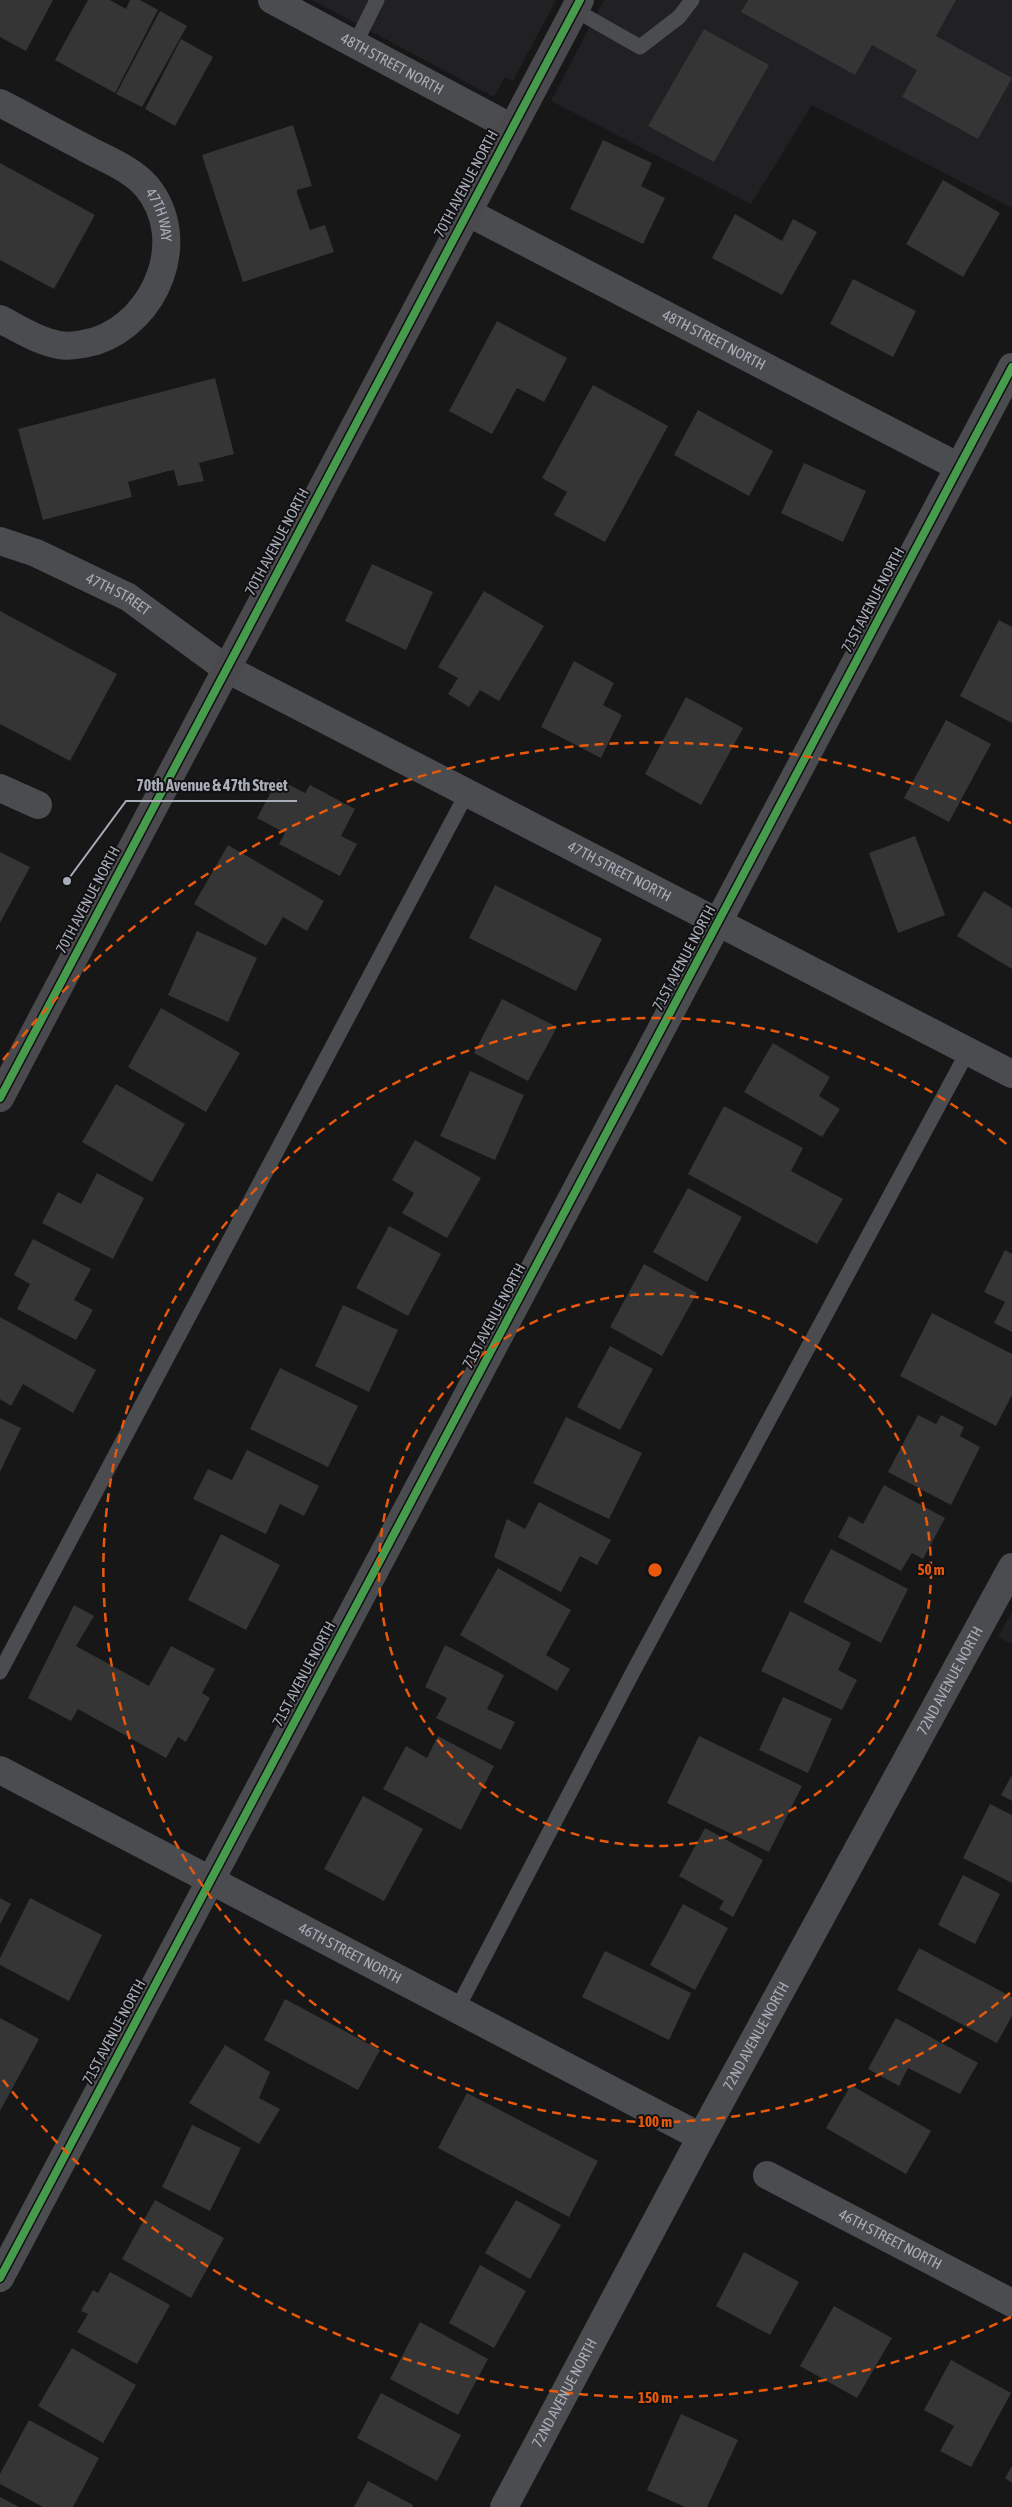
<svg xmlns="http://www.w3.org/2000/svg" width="1012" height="2507" font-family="'Asap Condensed',sans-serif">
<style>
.built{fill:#212123}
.building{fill:#353536}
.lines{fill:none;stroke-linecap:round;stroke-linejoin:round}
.lane{stroke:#4b4c50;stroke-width:15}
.street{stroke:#4b4c50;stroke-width:28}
.secondary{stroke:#4a4a4e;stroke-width:28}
.cycleway-casing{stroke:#111113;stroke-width:11}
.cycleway{stroke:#469c4c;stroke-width:8}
.ring{fill:none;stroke:#e8590c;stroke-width:2.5;stroke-dasharray:9 6}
.labels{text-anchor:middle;stroke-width:4;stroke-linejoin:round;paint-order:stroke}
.street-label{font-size:15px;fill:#a8adb8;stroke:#111113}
.centre{fill:#e8590c;stroke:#111113;stroke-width:2.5}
.ring-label{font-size:15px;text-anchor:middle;font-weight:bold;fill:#e8590c;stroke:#111113;stroke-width:4;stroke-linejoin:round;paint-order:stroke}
.leader{fill:none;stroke:#a8adb8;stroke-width:2}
.callout-dot{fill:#a8adb8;stroke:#111113;stroke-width:2}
.callout-label{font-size:16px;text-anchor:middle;font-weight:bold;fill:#a8adb8;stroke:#111113;stroke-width:4;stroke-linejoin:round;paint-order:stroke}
</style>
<rect width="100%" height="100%" fill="#171717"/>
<path class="built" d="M312 0H556L513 81 505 77 494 97Z
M604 0H1012V208L812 105 751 204 551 101Z
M1012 1612V1644L998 1637Z"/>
<path class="building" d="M0 0H53L26 51 0 37Z
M88 0H110L126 9 130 0H140L158 10 115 93 55 60Z
M748 0H956L936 36 1012 78 978 139 902 97 917 70 872 45 855 75 741 12Z
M160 11 187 26 142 107 116 94Z
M704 29 769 65 714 162 648 126Z
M181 39 213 57 175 126 145 109Z
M293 125 312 186 297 190V193L310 230 325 225 334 252 243 282 202 155Z
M603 140 652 163 641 186 665 198 643 244 570 209Z
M0 163 95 215 54 289 0 260Z
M943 180 1000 213 963 277 906 244Z
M735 214 782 241 793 219 817 232 782 295 712 258Z
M853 279 916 311 893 357 830 324Z
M497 321 567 358 544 402 517 388 492 434 449 411Z
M215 378 234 454 199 463 204 481 178 486 174 470 168 471 128 482 132 497 43 520 18 429Z
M593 385 668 426 605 542 554 515 567 492 542 478Z
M698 410 773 451 749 496 674 455Z
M804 463 866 491 843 542 781 513Z
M372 564 433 592 406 650 345 621Z
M484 591 544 626 499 701 480 690 469 707 448 694 458 678 438 667Z
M0 611 117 674 70 761 0 724Z
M999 620 1012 627V723L960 696Z
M574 661 614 683 603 705 622 715 601 758 541 727Z
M686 697 743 728 701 805 645 774Z
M946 720 991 744 949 822 904 798Z
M278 779 305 793 310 785 355 809 341 836 357 844 340 876 279 844 285 833 257 818Z
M915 836 945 915 898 933 869 853Z
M228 845 324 901 307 931 283 917 266 946 194 904Z
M0 852 30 867 0 923Z
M495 885 602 939 576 991 469 938Z
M984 891 1012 908V969L957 936Z
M197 931 257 958 228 1022 168 995Z
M502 999 557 1027 528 1081 474 1053Z
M161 1008 240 1053 206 1112 128 1067Z
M773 1043 830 1077 819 1096 840 1109 822 1137 744 1092Z
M470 1071 524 1095 495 1160 440 1136Z
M116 1084 185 1124 152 1182 82 1142Z
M724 1106 803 1148 791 1171 843 1199 817 1244 688 1174Z
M415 1140 481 1178 447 1238 402 1213 414 1193 392 1180Z
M97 1173 144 1198 113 1259 42 1223 58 1192 81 1204Z
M688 1188 742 1217 707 1282 653 1252Z
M389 1226 441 1254 408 1316 356 1288Z
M33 1239 91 1269 74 1300 93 1310 76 1340 17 1309 30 1284 14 1275Z
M1005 1250 1012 1254V1332L994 1323 1005 1302 984 1292Z
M644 1264 697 1293 662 1356 610 1327Z
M343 1305 398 1330 369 1392 315 1366Z
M932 1313 1012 1354V1395L996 1426 900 1376Z
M0 1317 96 1370 73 1413 23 1384 11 1406 0 1399Z
M610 1346 653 1369 620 1430 577 1407Z
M280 1368 358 1406 328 1467 250 1429Z
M918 1415 936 1424 941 1415 964 1427 960 1436 980 1447 951 1505 888 1472Z
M566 1417 642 1453 609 1519 533 1483Z
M0 1418 21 1428 0 1472Z
M247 1450 319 1486 304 1516 280 1504 266 1534 193 1499 208 1469 232 1480Z
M884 1485 945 1518 923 1559 912 1553 901 1571 838 1537 849 1516 863 1524Z
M539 1502 611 1540 597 1565 580 1556 561 1592 494 1557 507 1519 525 1529Z
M221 1534 280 1565 246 1630 188 1600Z
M831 1549 908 1589 881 1643 803 1602Z
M498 1568 571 1610 546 1655 570 1669 557 1691 460 1635Z
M74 1605 94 1616 76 1646 149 1686 171 1646 215 1669 202 1693 210 1698 186 1742 178 1737 166 1758 78 1709 71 1721 28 1698Z
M790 1611 851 1643 838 1670 857 1680 842 1710 761 1671Z
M445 1645 504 1675 487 1709 515 1722 501 1750 436 1718 447 1698 425 1687Z
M783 1697 832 1719 808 1773 759 1750Z
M438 1736 494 1766 461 1830 383 1789 406 1746 427 1758Z
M699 1736 802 1786 769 1852 667 1803Z
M1012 1775V1801L1001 1795Z
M363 1796 423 1829 384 1901 324 1869Z
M990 1804 1012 1815V1883L963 1858Z
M705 1828 763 1860 733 1917 719 1909 724 1901 679 1876Z
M963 1875 1000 1894 975 1944 938 1925Z
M0 1898 11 1904 0 1924Z
M30 1898 102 1935 69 2001 0 1965V1958Z
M683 1904 728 1928 695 1990 650 1965Z
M919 1948 1012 1997V2016L997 2043 897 1990Z
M605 1951 691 1993 669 2040 582 1997Z
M285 1999 380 2050 358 2090 264 2040Z
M0 2018 39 2039 0 2111Z
M896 2018 978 2063 960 2094 908 2068 899 2086 868 2069Z
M225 2045 270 2072 259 2098 280 2109 259 2144 189 2103Z
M851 2085 931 2131 906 2174 826 2128Z
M467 2093 598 2161 569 2217 438 2148Z
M192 2125 241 2148 210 2211 162 2187Z
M155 2200 224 2238 191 2298 122 2259Z
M516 2200 561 2225 530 2279 485 2253Z
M744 2252 799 2282 770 2335 716 2306Z
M480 2265 526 2291 494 2348 449 2323Z
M110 2272 170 2305 137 2364 77 2332 88 2314 81 2311 93 2290 98 2293Z
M834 2306 892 2338 857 2398 800 2366Z
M420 2322 488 2359 458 2415 390 2379Z
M72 2348 136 2385 103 2443 38 2406Z
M951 2360 1011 2393 971 2467 940 2451 954 2426 924 2410Z
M381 2393 461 2435 437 2481 357 2438Z
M681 2414 738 2440 707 2507H685L647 2490Z
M29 2420 99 2458 73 2507H43L0 2484V2474Z
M1012 2466V2483L1005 2478Z
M368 2481 413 2505V2507H354Z
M0 2497 19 2507H0Z"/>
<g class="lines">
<path class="lane" d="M575 10 640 47 679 17 692 0
M355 44 377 0
M0 1672 467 793
M457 2009 634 1670 968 1051"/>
<g class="street">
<path id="s1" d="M272 0 512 128"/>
<path id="s2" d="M0 103C29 118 58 134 87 149 107 160 132 169 147 187 190 240 156 321 96 341 85 344 70 347 59 345 38 341 19 329 0 319"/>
<path id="s3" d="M467 212 959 467"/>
<path id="s4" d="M0 541 36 553 128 597 225 668 1012 1074"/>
<path d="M0 788 38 805"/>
<path id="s5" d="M0 1770 701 2137"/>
<path id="s6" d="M767 2175 1012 2303"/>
<path d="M0 2278 1012 367"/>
<path id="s7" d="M504 2507 701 2137 1012 1567"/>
</g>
<path class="secondary" d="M0 1098 580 0"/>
<defs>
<path id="cycleway" d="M0 1098 580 0
M0 2278 1012 367"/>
</defs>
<use href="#cycleway" class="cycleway-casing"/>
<use href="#cycleway" class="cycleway"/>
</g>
<g class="ring">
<circle cx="655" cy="1570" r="276"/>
<path d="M1010 1993A552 552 0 1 1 1010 1147"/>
<path d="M1011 2317A828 828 0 0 1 3 2080M3 1060A828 828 0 0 1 1011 823"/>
</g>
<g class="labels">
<g class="street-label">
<text dy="5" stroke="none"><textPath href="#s1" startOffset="136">48TH STREET NORTH</textPath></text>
<text transform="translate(466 184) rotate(-62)" y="5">70TH AVENUE NORTH</text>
<text dy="5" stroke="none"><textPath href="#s2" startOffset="201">47TH WAY</textPath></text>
<text dy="5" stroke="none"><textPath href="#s3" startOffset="278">48TH STREET NORTH</textPath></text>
<text transform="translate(277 542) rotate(-62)" y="5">70TH AVENUE NORTH</text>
<text dy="5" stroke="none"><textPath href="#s4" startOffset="130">47TH STREET</textPath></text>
<text transform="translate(873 600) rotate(-62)" y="5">71ST AVENUE NORTH</text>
<text dy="5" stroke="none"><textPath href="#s4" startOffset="704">47TH STREET NORTH</textPath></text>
<text transform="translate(88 900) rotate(-62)" y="5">70TH AVENUE NORTH</text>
<text transform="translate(684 958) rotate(-62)" y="5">71ST AVENUE NORTH</text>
<text transform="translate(494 1316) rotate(-62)" y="5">71ST AVENUE NORTH</text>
<text transform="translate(304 1674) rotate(-62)" y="5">71ST AVENUE NORTH</text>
<text dy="5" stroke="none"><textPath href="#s7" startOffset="939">72ND AVENUE NORTH</textPath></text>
<text dy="5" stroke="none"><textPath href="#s5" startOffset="395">46TH STREET NORTH</textPath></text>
<text transform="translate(114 2032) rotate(-62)" y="5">71ST AVENUE NORTH</text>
<text dy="5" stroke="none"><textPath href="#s7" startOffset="534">72ND AVENUE NORTH</textPath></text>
<text dy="5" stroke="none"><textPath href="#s6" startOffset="139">46TH STREET NORTH</textPath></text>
<text dy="5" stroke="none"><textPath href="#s7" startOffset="129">72ND AVENUE NORTH</textPath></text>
</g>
</g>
<circle cx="655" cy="1570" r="8" class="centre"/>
<g class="ring-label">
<text x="931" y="1575">50 m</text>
<text x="655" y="2127">100 m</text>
<text x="655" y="2403">150 m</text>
</g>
<path class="leader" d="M67 881L126 801H297"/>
<circle class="callout-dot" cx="67" cy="881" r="5"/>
<g class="callout-label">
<text x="212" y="791">70th Avenue &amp; 47th Street</text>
</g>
</svg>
